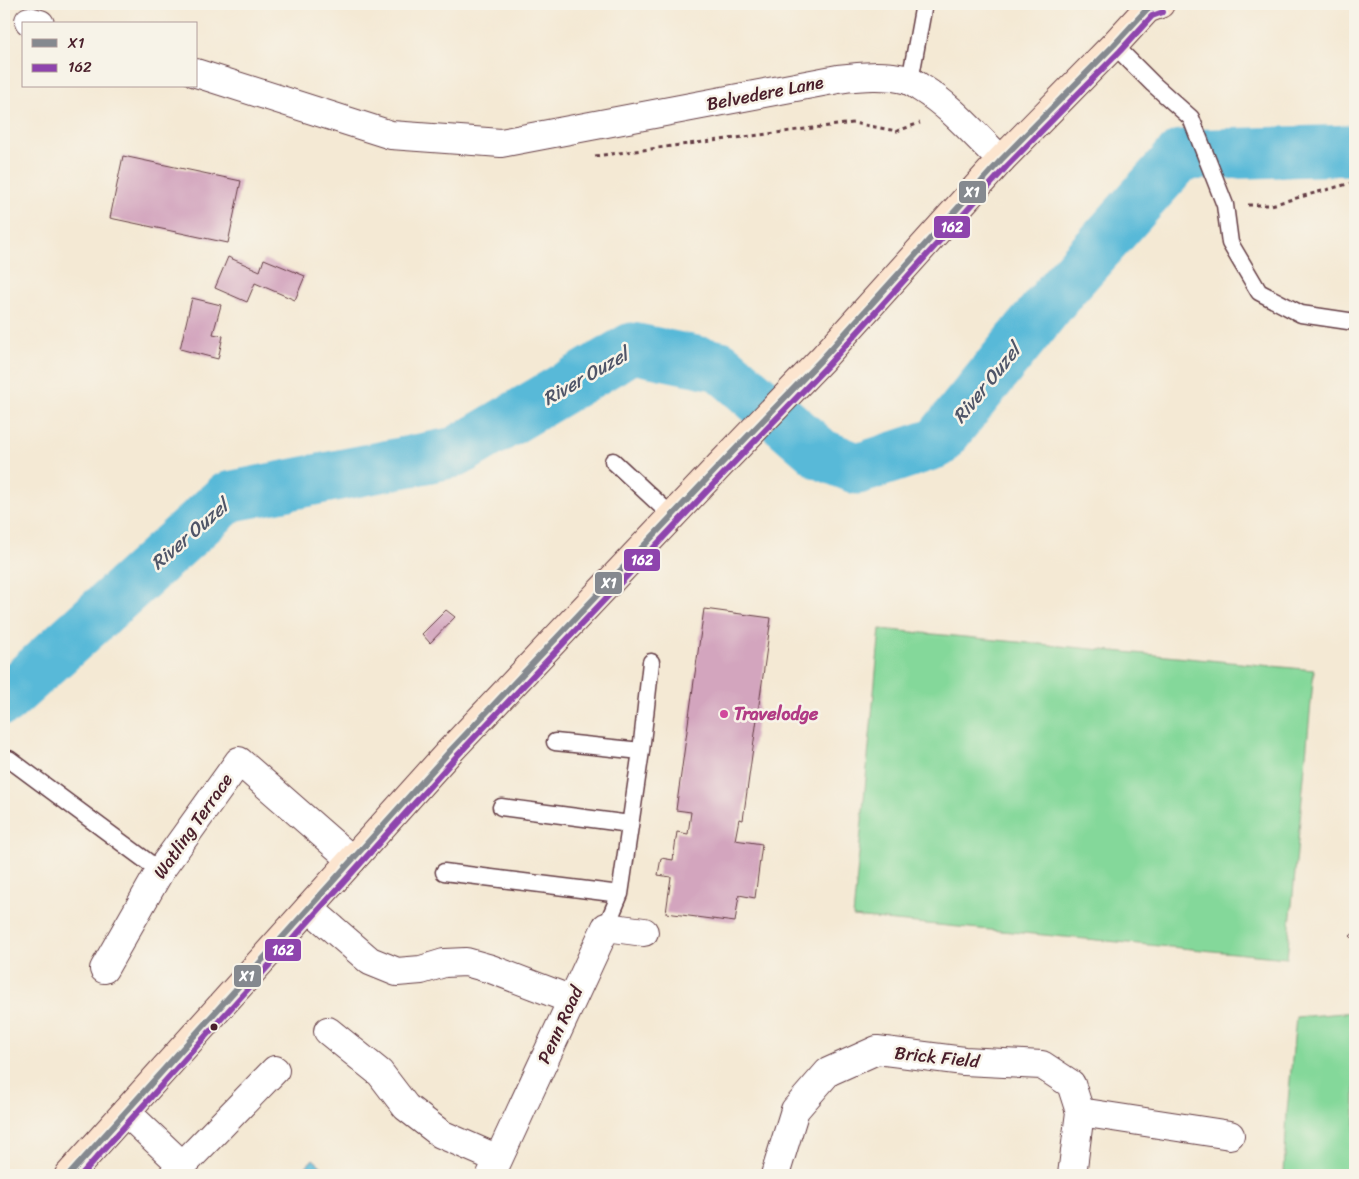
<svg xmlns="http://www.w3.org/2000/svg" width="1359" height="1179" font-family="Sriracha,sans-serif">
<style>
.green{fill:#84d89a;stroke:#677c62}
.water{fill:#59b9d8;stroke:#526c82}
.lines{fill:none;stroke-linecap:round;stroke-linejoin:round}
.river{stroke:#59b9d8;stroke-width:51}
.building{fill:#d3a5be}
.lane-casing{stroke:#643d44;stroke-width:19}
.street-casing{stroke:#643d44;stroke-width:30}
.secondary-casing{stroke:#643d44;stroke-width:30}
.path{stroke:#643d44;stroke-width:3;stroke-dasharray:4 4;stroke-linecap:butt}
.lane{stroke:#fff;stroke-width:16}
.street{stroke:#fff;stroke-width:28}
.secondary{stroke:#fce5cf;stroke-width:28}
.bus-1-casing{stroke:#f7f3e8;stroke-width:10}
.bus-2-casing{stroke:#f7f3e8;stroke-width:10}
.bus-1{stroke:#85898f;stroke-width:6}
.bus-2{stroke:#8e44ad;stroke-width:6}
.hotel-dot{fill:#d1479c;stroke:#f7f3e8;stroke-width:2}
.bus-dot{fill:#4a1f2b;stroke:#f7f3e8;stroke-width:2}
.labels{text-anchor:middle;stroke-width:5;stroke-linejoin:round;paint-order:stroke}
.street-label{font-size:18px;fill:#4a1f2b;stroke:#f7f3e8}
.hotel-label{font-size:18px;font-weight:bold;fill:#b23c85;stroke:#f7f3e8;text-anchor:start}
.water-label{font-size:19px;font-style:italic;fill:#4f5568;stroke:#f7f3e8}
.line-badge{stroke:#f7f3e8;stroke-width:2}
.badge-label{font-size:14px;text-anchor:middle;font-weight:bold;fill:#fff}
</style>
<rect width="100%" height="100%" fill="#f7f3e8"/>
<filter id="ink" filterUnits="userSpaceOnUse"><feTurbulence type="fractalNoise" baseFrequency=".02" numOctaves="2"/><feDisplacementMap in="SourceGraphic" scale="10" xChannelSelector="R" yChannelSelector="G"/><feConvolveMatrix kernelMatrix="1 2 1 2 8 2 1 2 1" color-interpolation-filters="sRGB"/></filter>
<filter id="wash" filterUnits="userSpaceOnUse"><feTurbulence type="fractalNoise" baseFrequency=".0096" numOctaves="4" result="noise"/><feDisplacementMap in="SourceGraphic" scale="20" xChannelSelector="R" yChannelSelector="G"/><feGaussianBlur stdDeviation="1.12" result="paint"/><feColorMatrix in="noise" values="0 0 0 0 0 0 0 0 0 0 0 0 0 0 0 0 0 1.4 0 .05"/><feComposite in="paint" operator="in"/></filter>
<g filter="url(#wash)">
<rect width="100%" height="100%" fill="#f4e9d4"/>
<path class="green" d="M880 629 1314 670 1287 958 853 917Z
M1355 1012V1175H1284L1287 1112 1296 1017Z"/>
<path class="water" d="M313 1159 331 1175H298Z"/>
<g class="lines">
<path class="river" d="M4 700 228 497 456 452 632 348 720 366 821 454 858 469 937 443 1065 285 1181 155 1355 150"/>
</g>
<g id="blocks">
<path class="building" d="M123 156 241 181 228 243 110 218Z
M228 257 260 271 264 259 305 276 295 300 255 283 247 302 215 288Z
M192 298 221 305 213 334 223 336 218 359 180 349Z
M704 609 771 618 743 820 739 819 735 840 762 844 755 898 739 895 735 922 666 913 671 877 658 875 661 858 673 860 677 832 688 834 691 812 676 810Z
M446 610 455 617 430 643 422 634Z
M1355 932V941L1350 936Z"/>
</g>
</g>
<g filter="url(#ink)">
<use href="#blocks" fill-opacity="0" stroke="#643d44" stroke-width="1"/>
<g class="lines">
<defs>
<path id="lane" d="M1114 45 1153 84 1191 118 1225 205 1230 243 1259 292 1301 314 1355 322
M910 81 924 4
M613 461 672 516
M555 742 641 751
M9 759 160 871
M501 807 630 824
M444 872 620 894
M606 927 620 894 641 751 651 662"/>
<path id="street" d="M29 21 40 24
M196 73 391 135 501 143 838 79C862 76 885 74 908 80 912 82 917 85 921 88 952 107 975 135 1001 160
M309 908 370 961 397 972 421 970 444 963 466 962 491 969 572 1000
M104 969 160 871 239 761 352 860
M328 1031 380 1073 406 1107 441 1134 498 1159
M126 1112 183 1166
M1080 1112 1230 1135
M173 1175 275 1070
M491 1175 606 927 644 932
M775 1175 795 1110 828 1072 877 1050 964 1061 1042 1065 1071 1084 1080 1112 1072 1175"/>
<path id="secondary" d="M69 1175 450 751 721 464 822 359 1001 160 1114 45 1147 9 1160 4"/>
</defs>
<use href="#lane" class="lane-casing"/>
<use href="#street" class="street-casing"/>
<use href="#secondary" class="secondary-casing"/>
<path class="path" d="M595 156 853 123 897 131 920 123
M1248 205H1271L1355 182"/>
<use href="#lane" class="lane"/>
<use href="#street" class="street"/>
<use href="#secondary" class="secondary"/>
<defs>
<path id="bus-1" d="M69 1175 450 751 721 464 822 359 1001 160 1114 45 1147 9 1160 4"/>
<path id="bus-2" d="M81 1175 456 757 727 470 828 365 1007 166 1120 51 1152 16 1163 12"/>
</defs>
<use href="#bus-1" class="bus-1-casing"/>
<use href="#bus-2" class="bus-2-casing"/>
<use href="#bus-1" class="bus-1"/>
<use href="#bus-2" class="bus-2"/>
</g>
</g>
<circle class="hotel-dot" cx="724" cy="714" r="5"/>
<circle class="bus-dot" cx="214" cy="1027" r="4.5"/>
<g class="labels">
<g class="street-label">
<text transform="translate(765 93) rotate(-11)" y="6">Belvedere Lane</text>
<text transform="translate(193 826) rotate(-55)" y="6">Watling Terrace</text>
<text transform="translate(560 1025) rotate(-65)" y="6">Penn Road</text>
<text transform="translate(937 1057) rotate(6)" y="6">Brick Field</text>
</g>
<g class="hotel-label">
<text x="734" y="720">Travelodge</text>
</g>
<g class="water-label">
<text transform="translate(585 376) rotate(-30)" y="7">River Ouzel</text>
<text transform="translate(986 383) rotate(-51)" y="7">River Ouzel</text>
<text transform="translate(189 534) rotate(-41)" y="7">River Ouzel</text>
</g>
</g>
<g class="line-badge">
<rect x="958" y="180" width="29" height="24" rx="5" fill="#85898f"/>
<rect x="933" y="215" width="38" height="24" rx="5" fill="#8e44ad"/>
<rect x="623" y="548" width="38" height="24" rx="5" fill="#8e44ad"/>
<rect x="594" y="571" width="29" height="24" rx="5" fill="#85898f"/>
<rect x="264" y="938" width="38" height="24" rx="5" fill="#8e44ad"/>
<rect x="233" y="964" width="29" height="24" rx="5" fill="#85898f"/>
</g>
<g class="badge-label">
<text x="972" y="197">X1</text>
<text x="952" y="232">162</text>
<text x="642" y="565">162</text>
<text x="609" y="588">X1</text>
<text x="283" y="955">162</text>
<text x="247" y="981">X1</text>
</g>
<rect width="1359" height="1179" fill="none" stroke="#f7f3e8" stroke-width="20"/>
<rect x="22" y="22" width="175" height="65" fill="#f7f3e8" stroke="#b29e9c"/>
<rect x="32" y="39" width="25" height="8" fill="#85898f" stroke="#b29e9c"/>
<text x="68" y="48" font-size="15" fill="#4a1f2b">X1</text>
<rect x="32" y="64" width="25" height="8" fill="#8e44ad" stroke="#b29e9c"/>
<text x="68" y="72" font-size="15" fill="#4a1f2b">162</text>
</svg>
